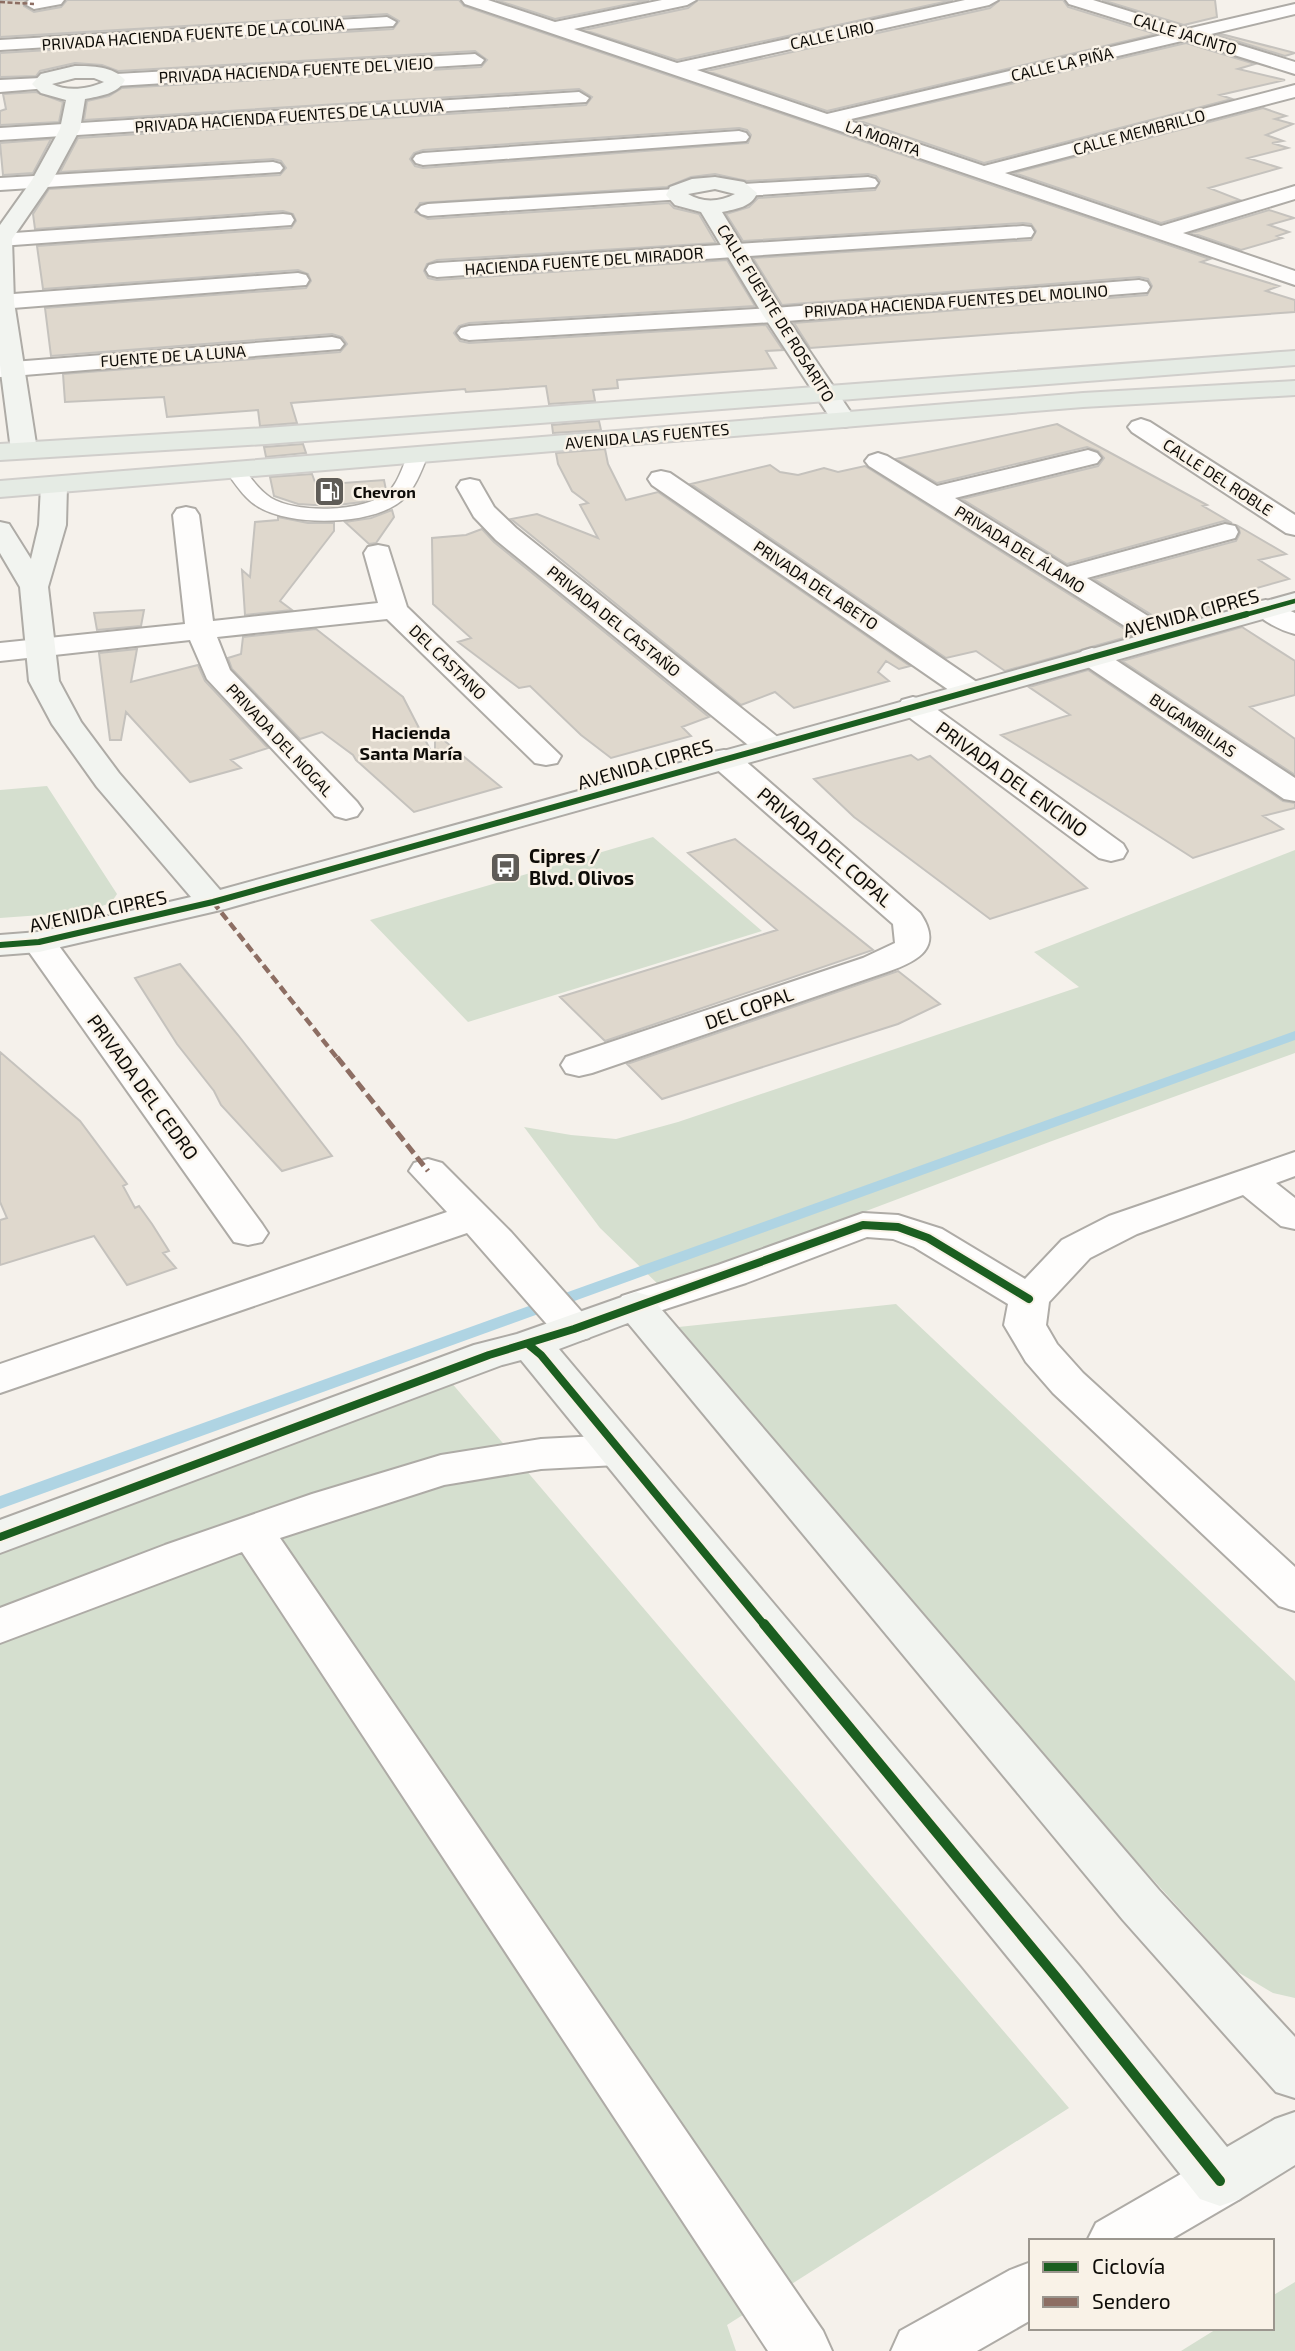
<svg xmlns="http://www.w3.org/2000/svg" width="1295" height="2351" font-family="'Exo 2',sans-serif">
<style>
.green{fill:#d5dfcf}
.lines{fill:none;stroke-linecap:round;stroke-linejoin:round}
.stream{fill:#afd4e3;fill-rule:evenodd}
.building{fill:#dfd8cd;stroke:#c5c2bd;stroke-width:2;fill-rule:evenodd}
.lane-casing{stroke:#aeaba6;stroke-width:3}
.street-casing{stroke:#aeaba6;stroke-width:4}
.secondary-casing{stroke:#aeaba6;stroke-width:4}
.primary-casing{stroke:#d0cecb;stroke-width:4}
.lane{fill:#fefdfc;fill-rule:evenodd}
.street{fill:#fefdfc;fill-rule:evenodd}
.secondary{fill:#f2f4f0;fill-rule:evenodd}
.primary{fill:#e5ebe4;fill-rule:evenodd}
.quiet-far2{stroke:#8d6e63;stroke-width:2.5;stroke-dasharray:5 2.5;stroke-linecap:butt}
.quiet-far1{stroke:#8d6e63;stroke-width:4.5;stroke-dasharray:9 4.5;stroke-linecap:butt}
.quiet{stroke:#8d6e63;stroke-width:5;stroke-dasharray:11 5;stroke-linecap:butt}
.cycleway-far3-casing{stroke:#f9f2e7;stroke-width:7}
.cycleway-far2-casing{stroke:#f9f2e7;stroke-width:10}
.cycleway-far1-casing{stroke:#f9f2e7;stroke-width:12}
.cycleway-casing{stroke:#f9f2e7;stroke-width:14}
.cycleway-far3{stroke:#1b5e20;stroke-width:4.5}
.cycleway-far2{stroke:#1b5e20;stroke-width:6}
.cycleway-far1{stroke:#1b5e20;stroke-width:8}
.cycleway{stroke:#1b5e20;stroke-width:10}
.labels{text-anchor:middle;stroke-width:5;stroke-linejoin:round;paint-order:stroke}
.far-street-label{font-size:16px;fill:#0e0c08;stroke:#f9f2e7}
.far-poi-label{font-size:16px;font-weight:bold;fill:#0e0c08;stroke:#f9f2e7;text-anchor:start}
.far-neighbourhood-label{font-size:18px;font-weight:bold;fill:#0e0c08;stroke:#f9f2e7}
.street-label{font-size:19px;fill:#0e0c08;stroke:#f9f2e7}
.poi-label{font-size:19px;font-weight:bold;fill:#0e0c08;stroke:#f9f2e7;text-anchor:start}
</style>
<rect width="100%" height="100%" fill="#f5f1eb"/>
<path class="green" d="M47 786 117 894 111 903 83 912 0 918V790Z
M653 837 762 931 468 1022 370 920Z
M1295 850V1053L1052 1141 662 1288 600 1228 524 1127 571 1135 616 1139 678 1122 1079 987 1034 952Z
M896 1304 1295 1681V1998L1273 1993 1236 1971 686 1365 669 1328Z
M450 1381 1069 2108 727 2325 736 2351H0V1547Z
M1295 2282V2351H1181L1218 2328H1272V2296Z"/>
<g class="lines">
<path class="stream" d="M1295 1031V1040L0 1509V1496Z"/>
</g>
<path class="building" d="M0 0H25L24 6 34 12 61 7 67 0H459L464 6 1210 259 1201 262 1279 286 1266 291 1295 300V312L810 348 794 323 1147 295 1152 286 1148 279 1139 277 782 305 753 258 1031 240 1036 231 1031 224 1023 223 743 241 726 214 749 207 758 198 875 190 880 181 876 176 868 174 747 181 715 174 691 177 667 187 420 203 415 212 428 219 669 203 674 208 699 214 716 243 437 260 427 264 424 271 428 278 437 280 727 260 755 306 469 323 459 326 454 333 460 341 469 343 766 325 783 350 766 351 776 368 617 380 618 388 593 390 595 401 549 404 546 386 466 392 465 389 291 403 297 423 260 426 258 410 167 417 164 397 65 402 63 374 340 352 347 344 342 337 332 334 51 356 45 308 306 288 311 281 308 274 298 270 43 289 37 246 291 228 296 221 293 214 283 211 35 229 33 214 49 189 280 175 286 168 281 161 273 159 60 172 78 138 586 105 592 97 579 89 84 120 87 101 109 96 122 88 481 67 487 60 475 51 118 71 102 65 75 63 40 71 36 76 0 77V53L393 29 399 21 387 14 0 37ZM739 128 747 130 751 135 748 143 423 168 415 166 410 159 414 153 423 150Z
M496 0H649L555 19Z
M698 0H953L677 60 584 30 688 8Z
M1000 0H1063L1068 7 1156 34 827 111 707 71 990 8Z
M1102 0H1215L1217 17 1184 25 1187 26Z
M1221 34 1295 53 1285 56 1217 35Z
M1186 43 1255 64 1238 69 1285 80 1220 95 1232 99 984 163 857 120Z
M36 92 63 102 59 122 0 125V111L6 109 3 94Z
M1263 108 1286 116 1275 119 1293 124 1266 135 1283 141 1272 143 1288 148 1248 158 1280 168 1209 188 1240 200 1161 223 1014 173Z
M51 139 33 173 3 175 0 143Z
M1269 210 1294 218 1269 225 1289 232 1277 236 1282 238 1241 250 1192 233Z
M599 421 601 430 553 433 552 425Z
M1057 424 1207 505 1203 506 1232 523 1224 521 1067 564 962 499 1098 466 1104 458 1098 451 1087 447 937 483 896 459Z
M303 444 306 453 266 457 264 447Z
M605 449 608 464 626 500 658 492 910 666 899 669 886 661 878 672 889 681 794 708 775 692 741 705 511 519 537 514 598 538 580 505 588 503 572 491 558 464 556 453Z
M770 465 780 472 798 475 824 468 838 472 865 466 1134 635 1005 671 976 651 946 658 691 484Z
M312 474 316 485 384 480 386 490 362 502 330 506 298 504 274 496 270 477Z
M392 510 394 517 376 543 369 544 345 522 371 518Z
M278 517 308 523H334V531L280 601 292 610 245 615 242 570 250 577 255 522 278 520Z
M1238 526 1286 554 1259 560 1289 579 1203 603 1217 612 1168 625 1094 579 1236 541 1240 533Z
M482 529 494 542 709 717 682 727 691 736 611 758 581 735 530 686 519 688 458 642 471 638 433 604 432 538 466 535Z
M144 610 141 626 97 630 94 613Z
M1242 627 1295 661V695L1250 707 1295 739V775L1122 661Z
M316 629 403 697 435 759V733L501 787 414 812 356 760 353 755 322 732 300 739 232 669 228 658 241 654 243 637Z
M137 649 131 682 198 665 205 681 268 748 231 760 241 768 190 782 126 712 121 740H110L99 653Z
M1088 670 1283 801 1295 803V808L1263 816 1283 829 1193 858 1001 735 1070 715 1029 687Z
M911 755 918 760 930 756 1087 888 990 919 854 817 814 779Z
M735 839 873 950 605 1041 560 997 777 930 688 853Z
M180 964 238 1035 332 1156 282 1171 221 1105 214 1091 177 1044 135 978Z
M898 971 940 1004 898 1024 662 1099 627 1064Z
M0 1052 80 1121 127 1184 123 1186 135 1208 139 1206 152 1224 169 1251 163 1253 176 1268 127 1285 94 1236 0 1265V1220L7 1218 0 1202Z"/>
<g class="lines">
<defs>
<path id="lane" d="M418 449 425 451 428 455C421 471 415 490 401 501 371 526 289 527 257 506 244 498 234 482 225 470L228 466H242C250 477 259 490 271 498 298 514 363 512 387 493 400 482 402 464 411 451Z"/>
<path id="street" d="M29 0H64L61 4 34 9 25 4Z
M462 0H488L555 22 662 0H696L687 5 574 29 677 63 965 0H998L989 5 697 70 827 114 1166 34 1069 4 1066 0H1093L1187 29 1295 4V14L1207 35 1295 62V74L1186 40 847 120 984 166 1295 85V97L1005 173 1161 226 1295 186V199L1183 233 1295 271V285L465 4Z
M387 17 396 22 393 26 0 50V40Z
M475 54 484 60 481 64 116 86 107 80 116 74Z
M41 78 50 84 48 88 0 92V80Z
M579 92 589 98 586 102 0 140V128Z
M739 131 746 133 749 137 746 141 423 165 416 163 413 159 416 155 423 153Z
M273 162 280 164 283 168 280 172 0 190V178Z
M868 177 875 179 878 183 875 187 744 196 737 194 734 190 737 186 744 184Z
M676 189 683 191 686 195 683 199 428 216 421 214 417 210 421 206 428 204Z
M283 214 291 215 294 220 291 225 0 246V234Z
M1023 226 1031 227 1034 232 1031 237 437 277 429 275 426 270 429 265 437 263Z
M298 273 306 275 309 280 306 285 0 309V295Z
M1139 280 1147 282 1150 287 1147 292 774 322 469 340 461 338 457 333 461 328 469 326 774 308Z
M332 337 340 339 344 344 340 349 0 377V363Z
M1141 419 1150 422 1295 515V535L1286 533 1132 432 1128 427 1132 422Z
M1088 450 1097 453 1101 458 1097 463 955 498 1067 567 1225 524 1235 526 1238 532 1235 538 1087 578 1172 631 1176 637 1172 643 1162 646 1152 643 869 466 865 461 869 456 878 453 887 456 937 486Z
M661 471 670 473 981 685 985 691 981 697 970 700 959 697 652 485 648 479 652 473Z
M470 479 479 481 494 507 516 528 780 739 784 746 780 753 769 755 758 753 496 540 474 517 457 487 461 481Z
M186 507 195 509 199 515 213 621 378 603 364 553 368 547 378 545 388 547 407 607 561 756 557 763 546 765 535 763 387 619 217 637 230 670 357 802 362 809 357 816 346 819 335 816 207 679 190 640 0 661V643L185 624 173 515 177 509Z
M1266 600 1295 613V634C1280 630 1261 621 1252 608L1256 602Z
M1092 648 1102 651 1295 778V801L1284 799 1082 663 1077 657 1082 651Z
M913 697 924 700 1123 844 1127 851 1123 858 1111 861 1099 858 902 712 898 706 902 700Z
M724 750 735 752 920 913C944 948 918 961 887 972L592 1073 579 1076 566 1073 561 1065 566 1057 863 958 895 943 893 924 713 766 709 759 713 752Z
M39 932 51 935 262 1224 268 1233 262 1242 248 1245 234 1242 22 942 27 935Z
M1295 1152V1176L1276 1183 1295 1198V1229L1281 1226 1243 1195 1137 1234 1090 1258 1049 1302 1046 1325 1057 1344 1083 1373 1295 1567V1611L1279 1606 1053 1393 1026 1362 1004 1325 1008 1304 914 1247 893 1239 867 1237 746 1283 650 1314 636 1318 622 1314 616 1305 622 1296 718 1265 863 1213 898 1215 942 1229 1025 1279 1062 1240 1109 1216Z
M428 1159 442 1163 511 1232 589 1320 595 1329 589 1338 574 1342 559 1338 467 1233 0 1393V1364L447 1212 409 1171 414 1163Z
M617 1435 632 1440 639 1450 632 1460 617 1465 541 1469 444 1485 280 1538 823 2331 832 2351H768L242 1552 0 1643V1608L165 1545 312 1494 441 1455 541 1439Z
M1220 2156 1240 2163 1248 2181 1240 2199 1168 2241H1087L1096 2223 1200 2163Z
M1031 2262V2320L977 2351H891L900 2331 1010 2270Z"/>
<path id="secondary" d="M75 66C92 66 113 66 125 80 118 94 100 96 85 99L80 129 52 181 12 239 14 302 37 450 33 455 24 458 15 455 11 450 0 365V225L32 180 60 129 66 100 41 93 32 84 41 74ZM75 78H94L104 82C88 89 68 92 52 84Z
M715 177 744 182 757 193C752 207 736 209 722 212L785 315 856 420 853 425 844 427 835 425 763 315 701 212 675 205 666 195 670 187 692 179ZM715 189 735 194C720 202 702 203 688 194Z
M54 478 63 480 67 486 66 525 48 587 59 681 81 722 119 773 220 890 1295 593V610L225 909 39 952 0 955V935L39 932 191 897 97 787 52 724 29 681 20 587 0 553V522L9 524 31 559 39 525 41 486 45 480Z
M636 1292 650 1296 1159 1890 1295 2037V2098L1276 2092 1123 1920 628 1323 559 1349 1080 1967 1227 2147 1275 2119 1295 2112V2165L1240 2199 1220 2206 1200 2199 1042 1999 521 1360 502 1365 0 1553V1520L474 1345 517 1334Z"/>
<path id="primary" d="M1295 351V365L266 444 0 460V444L266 428Z
M1295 381V395L1083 407 0 497V481L1083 393Z"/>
</defs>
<use href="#lane" class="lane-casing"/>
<use href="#street" class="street-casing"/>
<use href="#secondary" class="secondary-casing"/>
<use href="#primary" class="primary-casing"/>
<use href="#lane" class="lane"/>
<use href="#street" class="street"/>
<use href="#secondary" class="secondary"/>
<use href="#primary" class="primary"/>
<path class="quiet-far2" d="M0 2 34 4"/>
<path class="quiet-far1" d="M213 902 338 1059"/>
<path class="quiet" d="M337 1057 428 1171"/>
<defs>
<path id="cycleway-far3" d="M1241 616 1295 601"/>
<path id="cycleway-far2" d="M0 945 39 942 213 902 1247 614"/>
<path id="cycleway-far1" d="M529 1345 541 1355 765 1626
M0 1537 489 1355 574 1329 863 1225 898 1227 928 1238 1029 1299"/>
<path id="cycleway" d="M764 1624 1061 1983 1220 2181"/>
</defs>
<use href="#cycleway-far3" class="cycleway-far3-casing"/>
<use href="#cycleway-far2" class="cycleway-far2-casing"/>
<use href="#cycleway-far1" class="cycleway-far1-casing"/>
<use href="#cycleway" class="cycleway-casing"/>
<use href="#cycleway-far3" class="cycleway-far3"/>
<use href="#cycleway-far2" class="cycleway-far2"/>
<use href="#cycleway-far1" class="cycleway-far1"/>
<use href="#cycleway" class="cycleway"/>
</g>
<defs>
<symbol id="fuel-square" viewBox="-11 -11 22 22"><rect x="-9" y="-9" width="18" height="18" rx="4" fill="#5f5c57" stroke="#f9f2e7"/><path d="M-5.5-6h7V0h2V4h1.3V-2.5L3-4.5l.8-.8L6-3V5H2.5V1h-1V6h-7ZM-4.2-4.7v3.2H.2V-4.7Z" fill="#fff"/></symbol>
<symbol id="bus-square" viewBox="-11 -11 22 22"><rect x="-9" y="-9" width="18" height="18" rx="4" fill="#5f5c57" stroke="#f9f2e7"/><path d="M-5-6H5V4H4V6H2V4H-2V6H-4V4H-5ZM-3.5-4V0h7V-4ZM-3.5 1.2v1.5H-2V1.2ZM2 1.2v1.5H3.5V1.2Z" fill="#fff"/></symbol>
</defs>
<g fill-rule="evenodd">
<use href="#fuel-square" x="312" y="474" width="35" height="35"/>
<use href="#bus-square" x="488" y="850" width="35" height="35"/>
</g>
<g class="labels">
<g class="far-street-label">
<text transform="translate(193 34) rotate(-4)" y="6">PRIVADA HACIENDA FUENTE DE LA COLINA</text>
<text transform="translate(1185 34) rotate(17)" y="6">CALLE JACINTO</text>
<text transform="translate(832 35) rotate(-12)" y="6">CALLE LIRIO</text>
<text transform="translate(1062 64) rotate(-13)" y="6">CALLE LA PIÑA</text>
<text transform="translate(296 70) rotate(-3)" y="6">PRIVADA HACIENDA FUENTE DEL VIEJO</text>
<text transform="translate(289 116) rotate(-4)" y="6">PRIVADA HACIENDA FUENTES DE LA LLUVIA</text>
<text transform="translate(1139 132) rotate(-15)" y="6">CALLE MEMBRILLO</text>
<text transform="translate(883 138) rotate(19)" y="6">LA MORITA</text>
<text transform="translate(584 261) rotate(-4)" y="6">HACIENDA FUENTE DEL MIRADOR</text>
<text transform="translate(956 301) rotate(-4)" y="6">PRIVADA HACIENDA FUENTES DEL MOLINO</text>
<text transform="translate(776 313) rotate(58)" y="6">CALLE FUENTE DE ROSARITO</text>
<text transform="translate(173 356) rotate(-4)" y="6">FUENTE DE LA LUNA</text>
<text transform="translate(647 436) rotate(-5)" y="6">AVENIDA LAS FUENTES</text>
<text transform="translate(1218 477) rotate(33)" y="6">CALLE DEL ROBLE</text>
<text transform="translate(1020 549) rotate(32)" y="6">PRIVADA DEL ÁLAMO</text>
<text transform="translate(816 585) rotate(34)" y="6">PRIVADA DEL ABETO</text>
<text transform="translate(614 621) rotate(39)" y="6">PRIVADA DEL CASTAÑO</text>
<text transform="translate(448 662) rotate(44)" y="6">DEL CASTANO</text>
<text transform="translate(1193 725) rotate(34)" y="6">BUGAMBILIAS</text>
<text transform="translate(280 740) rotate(47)" y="6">PRIVADA DEL NOGAL</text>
</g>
<g class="far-poi-label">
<text x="353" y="498">Chevron</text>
</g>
<g class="far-neighbourhood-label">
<text x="411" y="739">Hacienda<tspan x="411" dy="21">Santa María</tspan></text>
</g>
<g class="street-label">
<text transform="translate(1191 613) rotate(-15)" y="7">AVENIDA CIPRES</text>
<text transform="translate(645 764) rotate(-16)" y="7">AVENIDA CIPRES</text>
<text transform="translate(1012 779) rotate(36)" y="7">PRIVADA DEL ENCINO</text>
<text transform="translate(825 847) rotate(41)" y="7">PRIVADA DEL COPAL</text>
<text transform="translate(98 911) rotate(-12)" y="7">AVENIDA CIPRES</text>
<text transform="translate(749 1008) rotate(-19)" y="7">DEL COPAL</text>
<text transform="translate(143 1087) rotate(54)" y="7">PRIVADA DEL CEDRO</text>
</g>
<g class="poi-label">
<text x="529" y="863">Cipres /<tspan x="529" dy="22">Blvd. Olivos</tspan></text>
</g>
</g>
<rect x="1029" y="2239" width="245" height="91" fill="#f9f2e7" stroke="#9b968e" stroke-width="2"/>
<rect x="1043" y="2262" width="35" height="10" fill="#1b5e20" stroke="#9b968e" stroke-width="2"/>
<text x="1092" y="2274" font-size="21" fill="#0e0c08">Ciclovía</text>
<rect x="1043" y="2297" width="35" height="10" fill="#8d6e63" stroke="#9b968e" stroke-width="2"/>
<text x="1092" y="2309" font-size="21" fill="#0e0c08">Sendero</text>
</svg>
